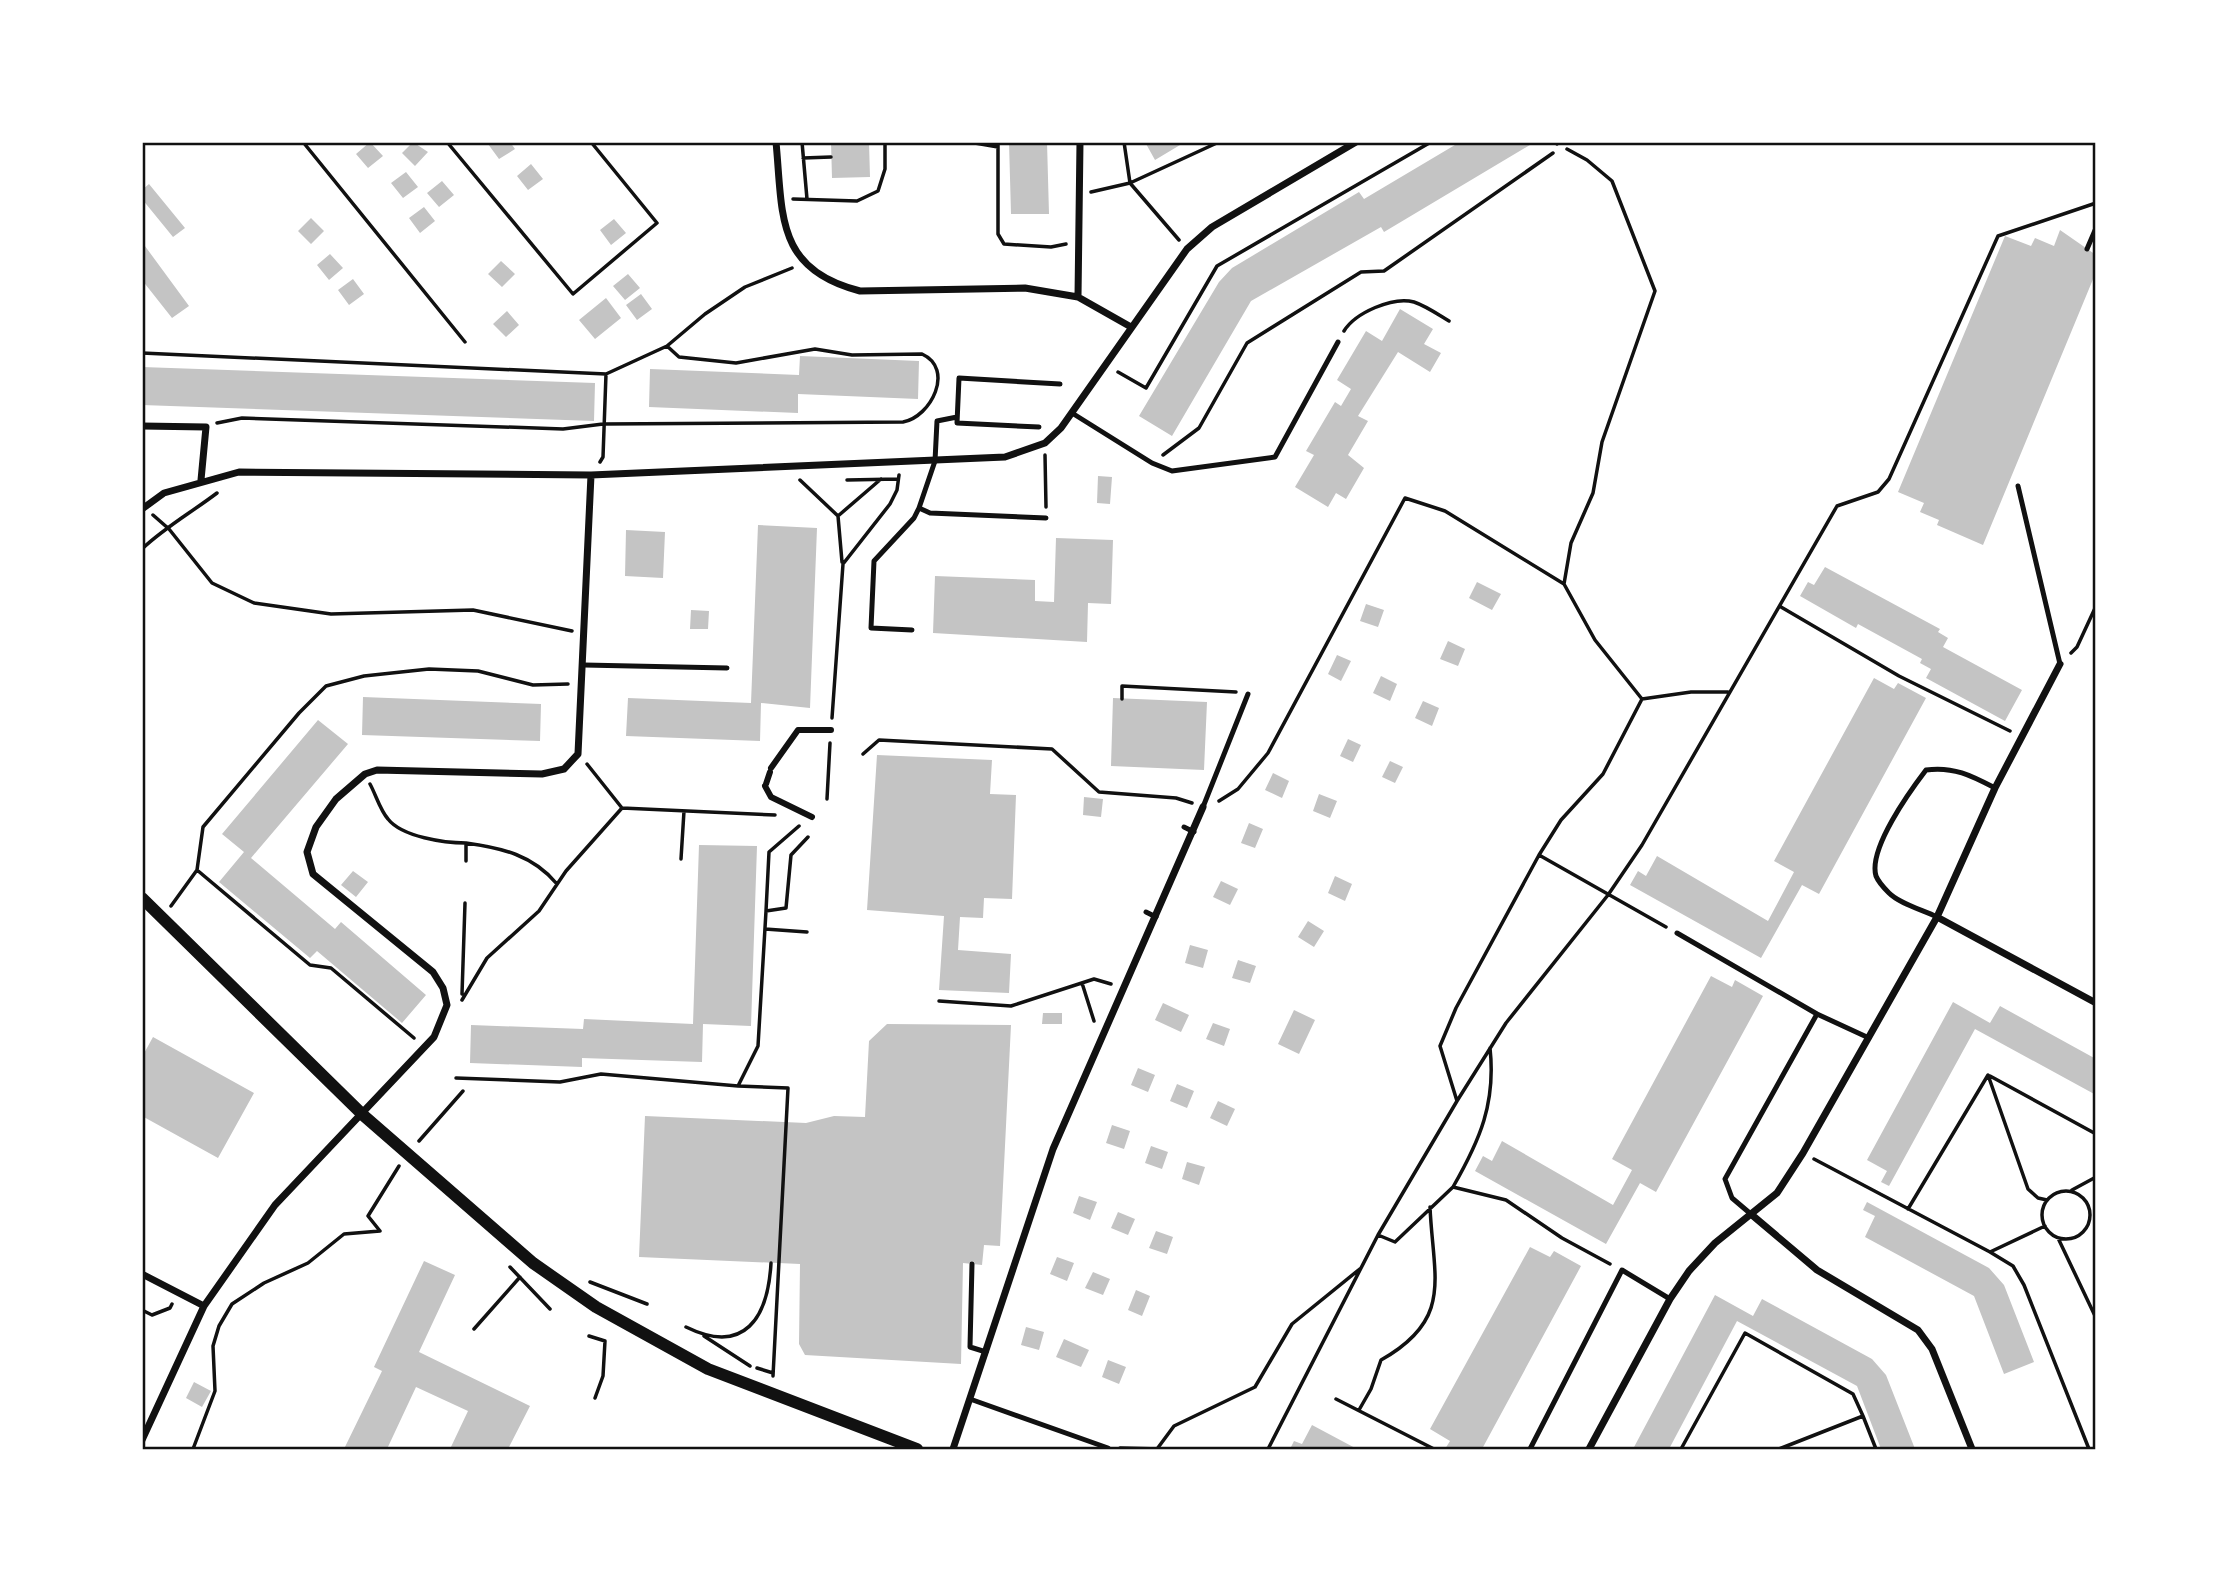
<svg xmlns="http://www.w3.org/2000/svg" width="2238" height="1591" font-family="'Varela Round',sans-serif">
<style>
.building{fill:#c4c4c4}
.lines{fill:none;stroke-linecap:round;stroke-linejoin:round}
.path{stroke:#111;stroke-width:3.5}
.service{stroke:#111;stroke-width:5}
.pedestrian{stroke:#111;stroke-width:6}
.minor{stroke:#111;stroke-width:7}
.tertiary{stroke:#111;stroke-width:12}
.neatline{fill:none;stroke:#111;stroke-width:2.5}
</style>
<rect width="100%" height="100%" fill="#fff"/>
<path class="building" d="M370 142 383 156 368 168 356 154Z
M413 142 428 152 415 166 402 153Z
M491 142H510L515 149 499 159 488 144Z
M831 142H869L870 177 832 178Z
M1009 142H1047L1049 214H1011Z
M1145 142H1185L1155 160Z
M1460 142H1535L1384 232 1381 227 1251 301 1172 436 1139 416 1219 282 1232 268 1359 192 1364 199Z
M531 164 543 179 528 190 517 176Z
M406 172 418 187 403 198 391 183Z
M442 181 454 195 439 207 427 193Z
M149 184 185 228 173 237 142 199V190Z
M424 207 435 221 420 233 409 218Z
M311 218 324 231 311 244 298 231Z
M614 219 626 233 611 245 600 230Z
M2060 230 2096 255V272L1983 545 1937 525 1939 520 1920 512 1924 503 1898 492 2005 236 2031 246 2035 238 2054 246Z
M142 242 189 306 172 318 142 280Z
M330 254 343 268 329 280 317 265Z
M501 261 515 274 502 287 488 274Z
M628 274 640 288 625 300 613 286Z
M353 279 364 294 349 305 338 290Z
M641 294 652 309 637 320 626 305Z
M606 298 621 318 595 339 579 320Z
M1400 309 1433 329 1424 344 1441 353 1430 372 1398 352 1358 416 1368 421 1348 455 1364 468 1346 499 1336 493 1328 507 1295 487 1314 455 1306 451 1335 402 1341 406 1351 389 1337 380 1366 331 1382 341Z
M507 311 519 325 506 337 493 324Z
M800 356 919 361 918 399 798 394V413L649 407 650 369 799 375Z
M142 367 595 383 594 421 142 405Z
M1098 476 1112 477 1110 504 1097 503Z
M758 525 817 528 810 708 761 703 760 741 626 736 628 698 751 703Z
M626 530 665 532 663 578 625 576Z
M1056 538 1113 540 1111 604 1088 603 1087 642 933 633 935 576 1035 580V601L1054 602Z
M1825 567 1940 629 1938 632 1948 638 1943 647 2022 690 2005 721 1926 678 1931 669 1920 663 1922 659 1858 624 1856 628 1800 596 1808 582 1814 585Z
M1477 582 1501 594 1492 610 1469 598Z
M1366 604 1384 610 1378 627 1360 621Z
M691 610 709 611 708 629H690Z
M1448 641 1465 649 1458 666 1440 659Z
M1337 655 1351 661 1341 681 1328 674Z
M1381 676 1397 684 1390 701 1373 693Z
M1874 678 1894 689 1898 683 1926 698 1819 894 1802 885 1761 958 1630 885 1638 871 1646 876 1657 856 1768 921 1794 872 1774 861Z
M363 697 541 704 540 741 362 735Z
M1113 698 1207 702 1204 770 1111 766Z
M1423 701 1439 708 1432 726 1415 718Z
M318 720 348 744 251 858 335 929 341 922 426 995 402 1023 317 951 310 958 219 882 244 852 222 834Z
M1348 739 1361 745 1353 762 1340 756Z
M877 755 992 760 990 794 1016 795 1012 899 984 898 983 918 960 917 958 950 1011 954 1009 993 939 990 944 916 867 910Z
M1390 761 1403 767 1395 783 1382 777Z
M1273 773 1289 781 1282 798 1265 790Z
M1319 794 1337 801 1330 818 1313 811Z
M1084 797 1103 799 1101 817 1083 815Z
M1249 823 1263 829 1255 848 1241 843Z
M699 845 757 846 751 1026 703 1024 702 1062 582 1058V1067L470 1063 471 1025 583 1029 584 1019 693 1024Z
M353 871 368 882 356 897 341 885Z
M1335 876 1352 884 1345 901 1328 893Z
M1221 881 1238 889 1230 905 1213 897Z
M1308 921 1324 931 1314 947 1298 937Z
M1190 945 1208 950 1203 968 1185 963Z
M1238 960 1256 966 1250 983 1232 978Z
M1711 976 1732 987 1735 980 1763 996 1656 1192 1640 1183 1606 1244 1475 1171 1483 1156 1492 1161 1502 1141 1613 1205 1632 1170 1612 1159Z
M1953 1002 1990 1023 2000 1006 2096 1059V1095L1975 1029 1889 1186 1881 1182 1887 1171 1867 1160Z
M1163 1003 1189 1015 1181 1032 1155 1020Z
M1294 1010 1315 1020 1299 1054 1278 1044Z
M1043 1013H1062V1024H1042Z
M1213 1023 1230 1029 1224 1046 1206 1039Z
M887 1024 1011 1025 1000 1246 984 1245 982 1265 963 1263 961 1364 805 1355 799 1344 800 1264 639 1257 645 1116 806 1123 834 1116 865 1117 869 1041Z
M153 1037 254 1093 218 1158 142 1116V1057Z
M1138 1068 1155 1075 1148 1092 1131 1085Z
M1177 1084 1194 1091 1187 1108 1170 1101Z
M1218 1101 1235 1109 1227 1126 1210 1118Z
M1112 1125 1130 1131 1124 1149 1106 1143Z
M1151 1146 1168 1152 1162 1169 1145 1163Z
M1187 1162 1205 1167 1199 1185 1182 1179Z
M1079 1196 1097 1202 1090 1220 1073 1213Z
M1867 1202 1989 1268 2004 1285 2034 1362 2004 1374 1974 1296 1865 1237 1875 1216 1863 1210Z
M1118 1212 1135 1219 1128 1235 1111 1228Z
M1156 1231 1173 1237 1167 1254 1149 1248Z
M1530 1247 1550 1257 1554 1251 1581 1266 1482 1449H1445L1450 1441 1430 1429Z
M1057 1257 1074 1263 1067 1281 1050 1274Z
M424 1261 455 1275 419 1352 530 1406 508 1449H450L468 1411 416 1387 387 1449H344L382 1371 374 1367Z
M1093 1272 1110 1279 1103 1295 1085 1288Z
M1136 1290 1150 1296 1142 1316 1128 1310Z
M1715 1295 1753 1316 1762 1299 1872 1359 1886 1375 1915 1449H1881L1857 1386 1737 1321 1669 1449H1633Z
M1026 1327 1044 1332 1039 1350 1021 1345Z
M1064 1339 1089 1350 1081 1367 1056 1357Z
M1108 1360 1126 1367 1119 1384 1102 1377Z
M194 1382 211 1391 202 1407 186 1398Z
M1312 1425 1357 1449H1290L1294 1441 1302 1444Z"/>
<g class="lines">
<path class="path" d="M303 142 465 342
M447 142 573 294 657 223 591 142
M802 142 807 199
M969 142 998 147
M998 142V234L1004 244 1051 247 1066 244
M1124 142 1130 183 1179 240
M803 158 831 157
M1091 192 1130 183 1219 142
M793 199 857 201 878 191 885 169V142
M1344 331C1355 313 1393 296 1414 302 1426 306 1439 315 1449 321
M142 353 606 374 667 346
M1118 372 1146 388 1217 266 1431 142
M217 423 242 418 563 429 603 424 903 422C931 417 955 369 922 354L852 355 815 349 736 363 679 357 667 346 705 314 745 287 792 268
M1045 455 1046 507
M1163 455 1199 428 1247 343 1361 272 1384 271 1553 153
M600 462 603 457 606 374
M800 480 838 516 842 562
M847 480 898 479
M153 515 169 529 212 583 254 603 331 614 473 610 572 631
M838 516 881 479
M142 549C164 528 192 512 217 493
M1564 584 1571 543 1593 493 1602 442 1655 291 1612 181 1587 160 1567 149
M1781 607 1899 676 2010 731
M2071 653 2077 647 2096 606
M1122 699V686L1236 692
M1642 699 1603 774 1561 820 1539 855 1666 927
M832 718 843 564 890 504 897 490 899 475
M863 754 879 740 1052 749 1099 792 1176 798 1192 803
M587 764 622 808 775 815
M370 784C376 795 380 810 388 819 402 837 445 843 466 843V861
M827 799 830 743
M1219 801 1238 789 1268 753 1405 498 1445 511 1564 584 1595 640 1642 699 1691 692H1728
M466 843C502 848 533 855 557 884
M681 859 684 811
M197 870 310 965 331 968 414 1038
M171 906 197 870 203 827 299 713 326 686 364 676 429 669 478 671 533 685 568 684
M766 911 769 852 799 826
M765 929 807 932
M1082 983 1094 1021
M462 994 465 903
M462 1000 487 958 539 911 566 871 622 808
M939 1001 1011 1006 1094 979 1111 984
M1990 1076 2096 1134
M456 1078 560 1082 601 1074 738 1086 758 1046 766 911 786 908 791 855 808 837
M738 1086 788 1088 773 1376
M1457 1101 1440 1046 1456 1008 1539 855
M419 1141 463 1091
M1814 1159 1990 1252 2045 1226
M1453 1187C1480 1140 1496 1103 1490 1048
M2072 1190 2096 1177
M2042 1215a24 24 0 1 1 48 0a24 24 0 1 1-48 0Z
M1908 1209 1988 1075 2028 1189 2038 1198 2047 1200
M380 1231 368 1216 399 1166
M1378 1235 1395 1242 1453 1187 1506 1200 1562 1238 1610 1264
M2058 1238 2096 1318
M1990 1252 2013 1266 2024 1285 2089 1449
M510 1267 550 1309
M590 1282 647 1304
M142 1310 152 1315 170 1308 172 1304
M686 1327C745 1356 768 1317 771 1263
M474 1329 520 1277
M589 1336 605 1341 603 1376 595 1398
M704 1336 750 1366
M757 1368 773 1373
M1336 1399 1434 1449
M1359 1410 1371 1389 1381 1360C1454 1319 1433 1278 1430 1207
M1863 1416 1876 1449
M1120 1448 1161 1449
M193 1449 215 1391 213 1346 219 1326 232 1304 264 1283 308 1263 344 1234 380 1231
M1157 1449 1174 1426 1255 1387 1292 1324 1361 1268
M1268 1449 1378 1235 1457 1101 1506 1023 1608 895 1642 845 1837 506 1878 492 1889 479 1998 236 2096 203
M1681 1449 1745 1333 1853 1394 1863 1416 1779 1449"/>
<path class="service" d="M1556 142 1557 143
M2087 249 2096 228
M1072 413 1152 463 1172 471 1275 457 1338 342
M1039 427 957 423 959 378 1060 384
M2018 486 2060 664
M919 508 930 513 1046 518
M912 630 871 628 874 561 914 518 919 508 935 461 937 421 957 417
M584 665 727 668
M1203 807 1248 694
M1184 827 1194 832
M1146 912 1156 917
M1937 917C1923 910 1900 904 1889 893 1885 889 1878 881 1876 876 1868 849 1910 791 1926 770 1953 766 1972 776 1995 788
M1677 933 1817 1014
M1752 1215 1732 1198 1725 1179 1817 1014 1869 1038
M972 1264 970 1347 986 1352
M970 1399 1108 1448
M1530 1449 1622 1270 1670 1299"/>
<path class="pedestrian" d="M771 768 798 730H831
M766 784 770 772
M765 786 771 797 812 817"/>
<path class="minor" d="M776 142C783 215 775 269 860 291L1025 288 1078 297
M1080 142 1078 297 1131 327
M142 426 206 427 201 480
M142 509 164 493 239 472 591 475 1005 457 1045 443 1061 428 1187 249 1212 227 1356 142
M1937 917 2096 1003
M1752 1215 1817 1270 1918 1330 1932 1349 1972 1449
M142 1274 204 1306
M142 1440 204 1306 275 1205 434 1037 447 1005 443 988 433 972 313 874 307 852 316 827 336 799 365 774 377 770 542 774 564 769 578 754 591 475
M953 1449 1053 1149 1203 807
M1589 1449 1670 1299 1689 1271 1715 1243 1777 1193 1803 1153 1937 917 1995 788 2060 664"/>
<path class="tertiary" d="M142 898 363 1115 533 1263 596 1307 708 1369 917 1449"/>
</g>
<rect width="2238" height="1591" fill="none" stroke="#ffffff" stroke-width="287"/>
<rect x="144" y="144" width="1950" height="1304" class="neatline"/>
</svg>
